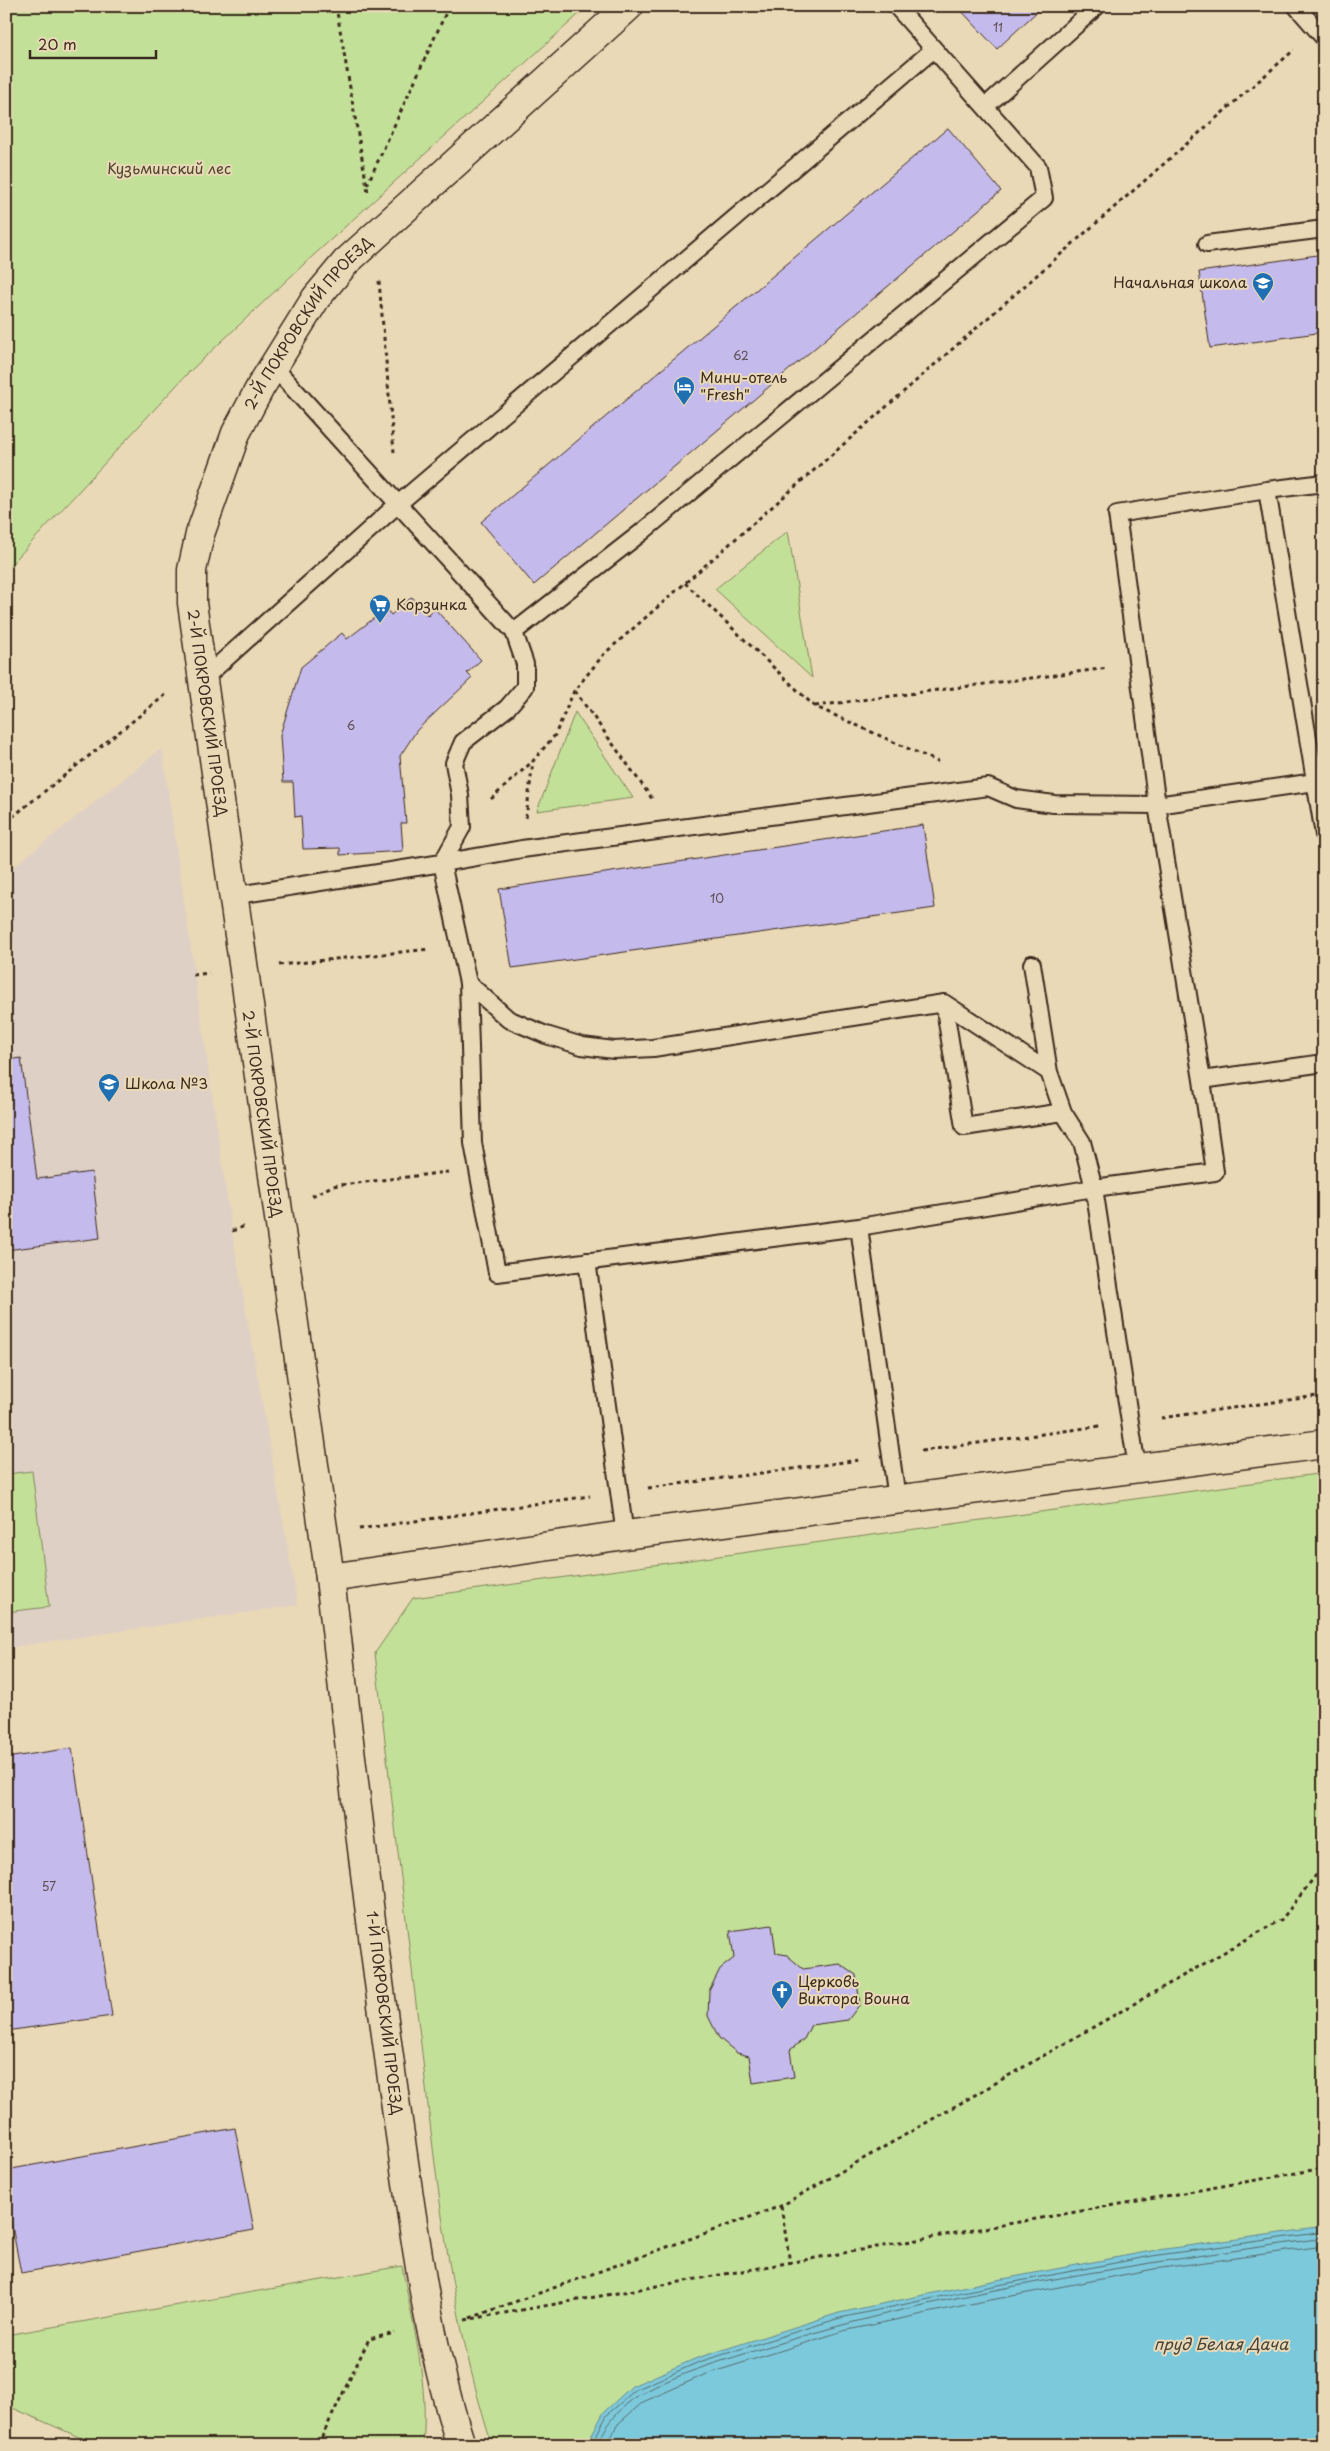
<svg xmlns="http://www.w3.org/2000/svg" width="1330" height="2451" font-family="'Playpen Sans',sans-serif">
	<style>
		.built { fill: #dfd0c6 }
		.green { fill: #c3e098; stroke: #7f855b }
		.water { fill: #7dc9dc; stroke: #638990 }
		.lines { fill: none; stroke-linecap: round; stroke-linejoin: round }
		.shore { stroke: #556a6a; stroke-width: 1 }
		.building { fill: #c4baec; stroke: #3b2a1e }
		.service-casing { stroke: #3b2a1e; stroke-width: 20 }
		.minor-casing { stroke: #3b2a1e; stroke-width: 31 }
		.tertiary-casing { stroke: #3b2a1e; stroke-width: 31 }
		.path { stroke: #3b2a1e; stroke-width: 3; stroke-dasharray: 4 4; stroke-linecap: butt }
		.service { stroke: #ead9b6; stroke-width: 16 }
		.minor { stroke: #ead9b6; stroke-width: 28 }
		.tertiary { stroke: #ead9b6; stroke-width: 28 }
		.labels { text-anchor: middle; stroke-width: 4; stroke-linejoin: round; paint-order: stroke }
		.number-label { font-size: 12px; fill: #5d4e52 }
		.park-label { font-size: 15px; fill: #4f4530; stroke: #ead9b6 }
		.poi-label { font-size: 15px; fill: #3b2a1e; stroke: #ead9b6; text-anchor: start }
		.street-label { font-size: 15px; fill: #3b2a1e; stroke: #ead9b6 }
		.water-label { font-size: 16px; font-style: italic; fill: #45423a; stroke: #ead9b6 }
	</style>
	<rect width="100%" height="100%" fill="#ead9b6"/>
	<filter id="ink" filterUnits="userSpaceOnUse"><feTurbulence type="fractalNoise" baseFrequency=".02" numOctaves="2"/><feDisplacementMap in="SourceGraphic" scale="10" xChannelSelector="R" yChannelSelector="G"/><feConvolveMatrix kernelMatrix="1 2 1 2 8 2 1 2 1" color-interpolation-filters="sRGB"/></filter>
	<g filter="url(#ink)">
		<!-- built -->
		<path class="built" d="M162,748l70,483 66,374 -292,43v-775z"/>
		<!-- green -->
		<path class="green" d="M6,6h582l-284,258 -117,110 -181,196z
			M788,531l24,147 -97,-89z
			M575,712l58,86 -96,13z
			M32,1471l17,136 -43,5v-138z
			M1324,1473v972h-832c-41,-127 -55,-260 -70,-392 -16,-133 -32,-266 -47,-400l38,-55z
			M402,2266c11,60 27,118 21,179h-326l-91,-40v-70z"/>
		<!-- water -->
		<path class="water" d="M1324,2227v218h-738l18,-33 28,-26 65,-28 142,-45 132,-28 180,-34z"/>
		<g class="lines">
			<!-- shore -->
			<path class="shore" d="M591,2445l16,-30 28,-25 64,-28 141,-44 132,-28 180,-34 172,-24
				M597,2445c8,-19 25,-40 42,-50 40,-23 87,-35 131,-49 178,-56 369,-82 554,-108
				M605,2445l13,-21 25,-22 61,-27 139,-44 132,-28 179,-34 170,-23"/>
		</g>
		<!-- building -->
		<path class="building" d="M957,6h86l-46,43z
			M948,128l53,63 -467,394 -53,-63z
			M1324,254v78l-114,16 -11,-76z
			M412,597l16,19 7,-7 46,51 -14,13 5,5 -55,52 -17,26 6,67h-5l2,28 -63,4v-7l-37,1 -2,-33 -6,1 -2,-35h-10l-3,-47 21,-68 41,-34 5,6 39,-30 5,6z
			M923,825l12,83 -423,60 -13,-79z
			M21,1058l16,121 55,-7 8,66 -94,12v-190z
			M72,1748l40,268 -106,15v-273z
			M772,1925l4,28 11,2 16,14 37,-5 16,11 4,29 -12,16 -37,5 -7,14 -14,11 4,27 -41,6 -4,-27 -12,-3 -18,-15 -11,-22 1,-25 11,-22 14,-11 -4,-27z
			M235,2128l19,102 -233,43 -15,-78v-25z"/>
		<g class="lines">
			<!-- service casing -->
			<g class="service-casing">
				<path id="service" d="M1296,6l28,32
					M986,106l111,-100
					M1207,244l117,-15
					M273,366l241,266 128,-100 402,-334 -6,-31 -142,-161
					M1324,483l-57,7 57,345
					M514,632l11,32v23l-18,21 -44,34 -9,21 6,32 2,32 -20,36 26,120 5,160 24,130 362,-46 235,-39 121,-16 -13,-92 -45,-275 -40,-291 150,-24
					M202,680l196,-176 536,-455
					M231,896l211,-33 80,-14 466,-62 28,12 38,5 103,1 158,-23
					M1032,964l17,108
					M468,983l40,36 38,16 36,11 32,4 39,-2 291,-45 20,124 99,-15 19,30 12,46 43,280
					M944,1003l105,69 14,40
					M1202,1080l122,-17
					M859,1227l38,272
					M587,1261l38,274"/>
			</g>
			<!-- minor casing -->
			<g class="minor-casing">
				<g id="minor">
					<path id="s1" d="M330,1578l-138,-975v-33l8,-36 36,-101 25,-47 55,-88 30,-36 283,-256"/>
				</g>
			</g>
			<!-- tertiary casing -->
			<g class="tertiary-casing">
				<path id="tertiary" d="M461,2445c-34,-105 -47,-216 -63,-324 -26,-181 -47,-362 -68,-543l295,-43 699,-91"/>
			</g>
			<!-- path -->
			<path class="path" d="M336,6l32,187
				M367,185l82,-179
				M379,281l15,171
				M685,583l129,123 124,56
				M575,691l78,109
				M815,706l293,-38
				M491,799l42,-38
				M526,818l7,-57 22,-26 19,-44 30,-37 690,-604
				M6,822l162,-129
				M279,965l151,-16
				M193,975l16,-2
				M312,1196l20,-10 116,-14
				M232,1231l13,-5
				M1161,1418l163,-23
				M921,1451l179,-25
				M648,1488l212,-28
				M359,1529l231,-33
				M781,2206l9,57
				M470,2318l311,-112 501,-287 38,-49 4,-2
				M465,2320l859,-152
				M318,2445l51,-106 26,-6"/>
			<!-- service -->
			<use href="#service" class="service"/>
			<!-- minor -->
			<use href="#minor" class="minor"/>
			<!-- tertiary -->
			<use href="#tertiary" class="tertiary"/>
		</g>
	</g>
	<!-- icons -->
	<defs>
		<g id="school-pin" transform="scale(1.125)"><path d="M0 17L-7.5 6A9.5 9.5 0 1 1 7.5 6Z" fill="#1f6fb2" stroke="#ead9b6"/><path d="M0-5L7-2L0 1L-7-2ZM-4 1L0 2.5L4 1V4Q0 6-4 4Z" fill="#fff"/></g>
		<g id="hotel-pin" transform="scale(1.125)"><path d="M0 17L-7.5 6A9.5 9.5 0 1 1 7.5 6Z" fill="#1f6fb2" stroke="#ead9b6"/><path d="M-6-4.5h1.5V1H6V5H4.5V3h-9V5H-6ZM-4 0a1.8 1.8 0 1 1 3.6 0ZM.5 0V-2.5h3Q6-2.5 6 0Z" fill="#fff"/></g>
		<g id="supermarket-pin" transform="scale(1.125)"><path d="M0 17L-7.5 6A9.5 9.5 0 1 1 7.5 6Z" fill="#1f6fb2" stroke="#ead9b6"/><path d="M-6-5.5h2.5l.6 2H6L4.5 2H-2.5L-4.4-4H-6ZM-1.5 3.2a1.3 1.3 0 1 0 .1 0ZM3 3.2a1.3 1.3 0 1 0 .1 0Z" fill="#fff"/></g>
		<g id="church-pin" transform="scale(1.125)"><path d="M0 17L-7.5 6A9.5 9.5 0 1 1 7.5 6Z" fill="#1f6fb2" stroke="#ead9b6"/><path d="M-1.2-6h2.4v3.5h3.3v2.4h-3.3V6h-2.4V-.1h-3.3v-2.4h3.3Z" fill="#fff"/></g>
	</defs>
	<g fill-rule="evenodd">
		<use href="#school-pin" x="1263" y="283"/>
		<use href="#hotel-pin" x="684" y="387"/>
		<use href="#supermarket-pin" x="380" y="605"/>
		<use href="#school-pin" x="109" y="1084"/>
		<use href="#church-pin" x="782" y="1991"/>
	</g>
	<g class="labels">
		<!-- number labels -->
		<g class="number-label">
			<text x="998" y="32">11</text>
			<text x="741" y="360">62</text>
			<text x="351" y="730">6</text>
			<text x="717" y="903">10</text>
			<text x="49" y="1891">57</text>
		</g>
		<!-- park labels -->
		<g class="park-label">
			<text x="169" y="174">Кузьминский лес</text>
		</g>
		<!-- poi labels -->
		<g class="poi-label">
			<text x="1247" y="288" text-anchor="end">Начальная школа</text>
			<text x="700" y="383">Мини-отель<tspan x="700" dy="17">"Fresh"</tspan></text>
			<text x="396" y="610">Корзинка</text>
			<text x="125" y="1089">Школа №3</text>
			<text x="798" y="1987">Церковь<tspan x="798" dy="17">Виктора Воина</tspan></text>
		</g>
		<!-- street labels -->
		<g class="street-label">
			<text dy="5" stroke="none"><textPath href="#s1" startOffset="1294">2-Й ПОКРОВСКИЙ ПРОЕЗД</textPath></text>
			<text transform="translate(207 713) rotate(82)" y="5">2-Й ПОКРОВСКИЙ ПРОЕЗД</text>
			<text transform="translate(262 1114) rotate(82)" y="5">2-Й ПОКРОВСКИЙ ПРОЕЗД</text>
			<text transform="translate(384 2013) rotate(83)" y="5">1-Й ПОКРОВСКИЙ ПРОЕЗД</text>
		</g>
		<!-- water labels -->
		<g class="water-label">
			<text x="1221" y="2350">пруд Белая Дача</text>
		</g>
	</g>
	<!-- margin -->
	<rect width="1330" height="2451" fill="none" stroke="#ead9b6" stroke-width="25"/>
	<rect x="12" y="12" width="1305" height="2426" fill="none" stroke="#3b2a1e" stroke-width="2" filter="url(#ink)"/>
	<!-- scale -->
	<path d="M30 50v8h126v-8" fill="none" stroke="#3b2a1e" stroke-width="2.5"/>
	<text x="38" y="50" font-size="15" fill="#3b2a1e" stroke="#ead9b6" stroke-width="4" paint-order="stroke">20 m</text>
</svg>
